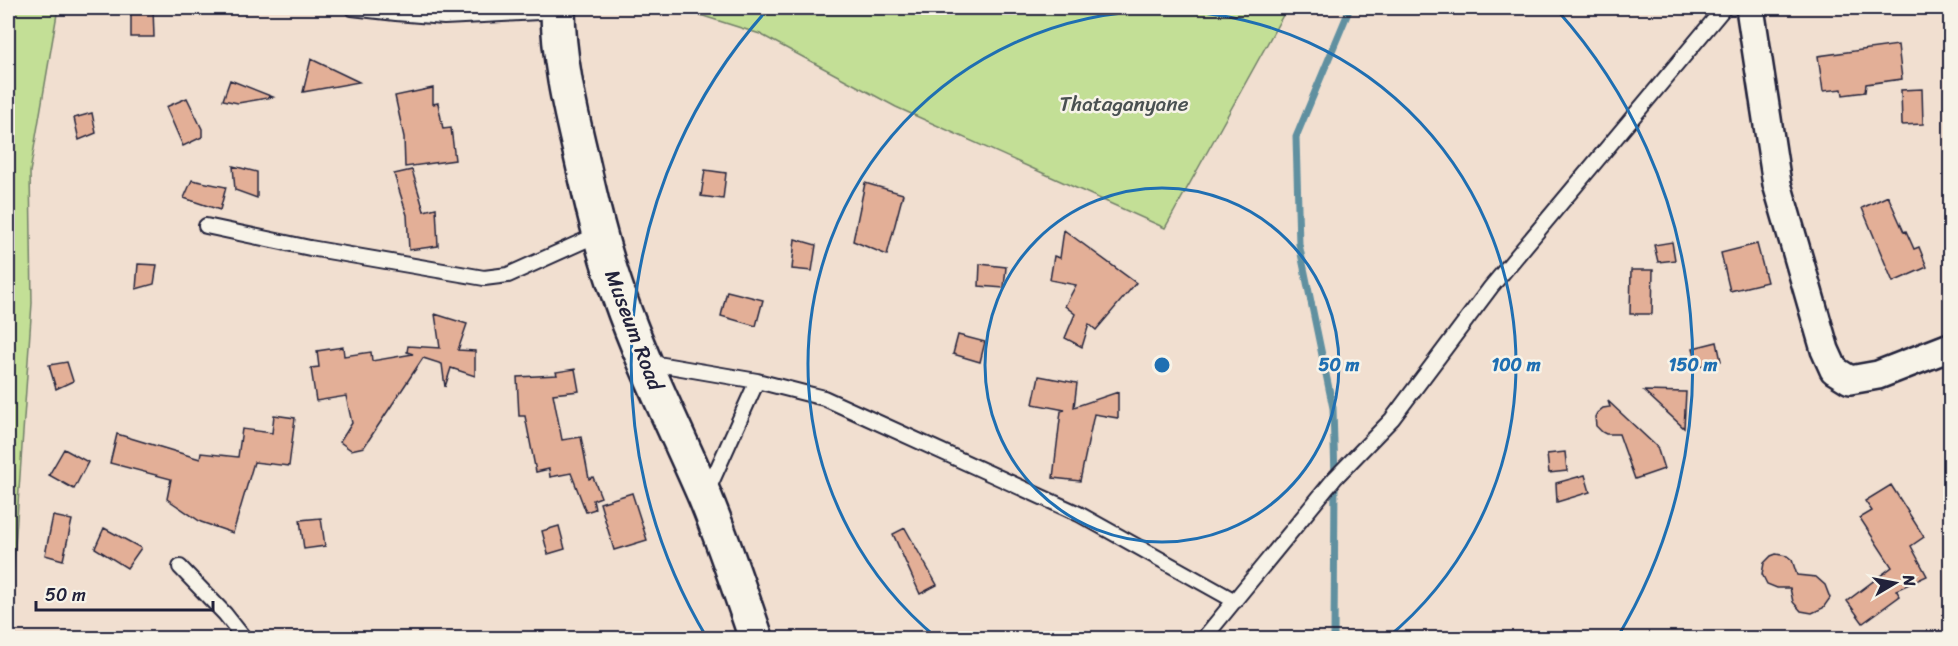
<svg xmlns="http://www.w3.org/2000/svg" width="1958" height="646" font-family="Sriracha,sans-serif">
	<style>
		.green { fill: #c3df96; stroke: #728068; stroke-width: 1.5 }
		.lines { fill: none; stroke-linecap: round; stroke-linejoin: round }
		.stream { stroke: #6090a0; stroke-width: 7 }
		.building { fill: #e3af97; stroke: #22223b; stroke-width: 1.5 }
		.service-casing { stroke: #22223b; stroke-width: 18 }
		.minor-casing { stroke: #22223b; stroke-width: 32 }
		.tertiary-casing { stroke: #22223b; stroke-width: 38 }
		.service { stroke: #f7f3e8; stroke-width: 14 }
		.minor { stroke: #f7f3e8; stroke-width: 27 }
		.tertiary { stroke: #f7f3e8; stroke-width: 33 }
		.ring { fill: none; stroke: #1f6fb2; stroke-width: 3 }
		.labels { text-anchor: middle; stroke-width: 5; stroke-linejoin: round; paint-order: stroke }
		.park-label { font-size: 21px; fill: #4a5152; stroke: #f7f3e8 }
		.street-label { font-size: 21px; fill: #22223b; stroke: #f7f3e8 }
		.centre { fill: #1f6fb2; stroke: #f7f3e8; stroke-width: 3 }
		.ring-label { font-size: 18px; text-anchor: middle; font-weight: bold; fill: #1f6fb2; stroke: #f7f3e8; stroke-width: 5; stroke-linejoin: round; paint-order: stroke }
	</style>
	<rect width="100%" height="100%" fill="#f1dfd0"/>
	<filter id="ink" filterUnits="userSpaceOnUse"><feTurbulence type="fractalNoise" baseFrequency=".0167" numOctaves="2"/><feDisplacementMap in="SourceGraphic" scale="12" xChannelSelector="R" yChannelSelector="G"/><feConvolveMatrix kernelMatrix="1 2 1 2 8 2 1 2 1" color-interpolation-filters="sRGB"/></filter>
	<g filter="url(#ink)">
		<!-- green -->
		<path class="green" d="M8,8h50l-28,164 2,131 -19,273 2,62h-7z
			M678,8h609l-122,220 -269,-121 -136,-73z"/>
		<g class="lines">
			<!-- stream -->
			<path class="stream" d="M1334,638l1,-160 -2,-70 -34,-164 -3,-107 54,-129"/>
		</g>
		<!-- building -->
		<path class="building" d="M131,8h22l1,29h-23z
			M1898,45l4,34 -36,5 -1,8 -22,3 -1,-6 -19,2 -5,-35z
			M311,59l48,23 -56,10z
			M230,80l43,17 -35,6 -15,-3z
			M433,88v16l5,-1 5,26 8,-1 4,32 -50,7 -1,-30 -9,-41z
			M1922,89l1,35 -21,1 -1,-35z
			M187,98l15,31v8l-19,9 -17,-39z
			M92,113l4,20 -17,7 -5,-22z
			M233,166l24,6v26l-22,-8z
			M412,170l12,41 12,-3 2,38 -29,4 -2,-35 -13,-41z
			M705,170l21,3 -3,26 -22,-3z
			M192,180l34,7 -6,23 -36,-12z
			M865,183l38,11 -16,61 -34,-14z
			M1888,196l16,36 2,-1 8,18 5,-2 8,20 -34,15 -31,-74z
			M1064,230l72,53 -40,47 -7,-6 -7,23 -17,-9 10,-24 -10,-8 11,-21 -26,-5 4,-24 6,2z
			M795,239l21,6 -4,26 -20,-2z
			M1672,242l3,18 -17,2 -4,-17z
			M1757,244l10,38 -37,9 -9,-38z
			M138,264l19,1 -3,19 -18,5z
			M980,264l26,3 -2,21 -25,-2z
			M1631,270h22l-1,44h-22z
			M727,291l36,9 -7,26 -35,-10z
			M435,314l32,10 -9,26 17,1v25l-24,-8 -6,19 -3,-23 -19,-6 -59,89 -13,3 -11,-8 12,-19 -6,-27 -30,5 -5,-33 8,-1 -2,-16 26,-4 1,9 27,-4 1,9 41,-7 -6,-2 1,-6 32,2z
			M958,335l27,7 -5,20 -27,-8z
			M1717,342l4,19 -23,5 -5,-18z
			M67,362l6,19 -17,8 -7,-24z
			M575,369l4,22 -26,3 9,46 19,-3 8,42 4,-2 8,20 -8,3 2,9 -9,3 -15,-39 -21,4 -1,-8 -13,3 -11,-56h-6l-2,-39 40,-2 -1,-3z
			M1039,376l38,7 -3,24 44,-15v26l-24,-4 -14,67 -27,-3 8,-67 4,-1 -32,-6z
			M1644,391l42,1 -2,36z
			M1608,401l49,46 7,22 -29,10 -16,-45h-13l-4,-2 -6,-6 -1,-9 2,-4 6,-5 7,-1z
			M274,415l21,3 -6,48 -35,-4 -21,71 -32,-11 -34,-23 4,-20 -61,-16 7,-29 83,25 1,-6 37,4 4,-28 30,4z
			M64,449l24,13 -14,27 -25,-14z
			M1565,452l2,19 -18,2 -2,-19z
			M1585,475l5,17 -33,10 -1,-19z
			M1891,485l33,52 -13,9 16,30 -31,14 4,6 -37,27 -16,-22 45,-34 -32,-49 12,-7 -7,-10z
			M632,493l15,47 -33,10 -14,-47z
			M53,516l19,4 -9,40 -18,-5z
			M321,518l4,28 -21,3 -4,-29z
			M559,526l6,23 -17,5 -6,-23z
			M104,528l37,20 -14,20 -32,-20z
			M905,528l32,57 -17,9 -27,-60z
			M1776,554l11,2 5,4 5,15 19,2 9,8 5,13 -7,10 -11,5 -11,-2 -8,-9 -3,-14h-13l-10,-4 -5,-10 2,-11 7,-7z"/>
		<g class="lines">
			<!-- service casing -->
			<g class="service-casing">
				<path id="service" d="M352,8l44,5 48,4 114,-6
					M206,226l104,22 174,30 24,-3 91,-41
					M646,362l111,19 67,17 255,116 156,87
					M707,492l50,-111
					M180,567l45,47 19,24
					M1204,638l131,-160 57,-59 99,-132 233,-279"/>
			</g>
			<!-- minor casing -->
			<g class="minor-casing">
				<path id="minor" d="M1750,8l27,176 48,166 9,20 16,10 28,-5 72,-28"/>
			</g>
			<!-- tertiary casing -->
			<g class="tertiary-casing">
				<path id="tertiary" d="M558,8c0,47 11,97 22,143 11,49 22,98 39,145 24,69 57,134 86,201 19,46 35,94 51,141"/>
			</g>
			<!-- service -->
			<use href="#service" class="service"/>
			<!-- minor -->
			<use href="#minor" class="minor"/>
			<!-- tertiary -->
			<use href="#tertiary" class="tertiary"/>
		</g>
	</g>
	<!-- distance rings -->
	<g class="ring">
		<circle cx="1162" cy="365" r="177"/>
		<path d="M937 638A354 354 0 1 1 1387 638"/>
		<path d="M707 638A531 531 0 0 1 767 10M1557 10A531 531 0 0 1 1617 638"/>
	</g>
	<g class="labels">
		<!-- park labels -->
		<g class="park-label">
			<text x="1124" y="111">Thataganyane</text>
		</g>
		<!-- street labels -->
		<g class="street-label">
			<text transform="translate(634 330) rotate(69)" y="7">Museum Road</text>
		</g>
	</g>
	<circle cx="1162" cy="365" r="9" class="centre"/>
	<g class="ring-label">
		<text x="1339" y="371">50 m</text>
		<text x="1516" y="371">100 m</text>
		<text x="1693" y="371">150 m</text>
	</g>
	<!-- margin -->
	<rect width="1958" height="646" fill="none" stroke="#f7f3e8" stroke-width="30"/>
	<rect x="15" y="15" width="1928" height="616" fill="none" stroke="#22223b" stroke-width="2" filter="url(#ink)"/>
	<!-- north arrow -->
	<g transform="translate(1895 583) rotate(80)" stroke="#f7f3e8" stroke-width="4.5" paint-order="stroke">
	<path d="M0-4.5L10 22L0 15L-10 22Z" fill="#22223b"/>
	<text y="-9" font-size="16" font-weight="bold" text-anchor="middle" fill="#22223b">N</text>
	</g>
	<!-- scale -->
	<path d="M36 601v9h177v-9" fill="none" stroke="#22223b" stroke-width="3"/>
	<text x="45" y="601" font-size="18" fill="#22223b" stroke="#f7f3e8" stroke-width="4.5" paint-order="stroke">50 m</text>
</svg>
